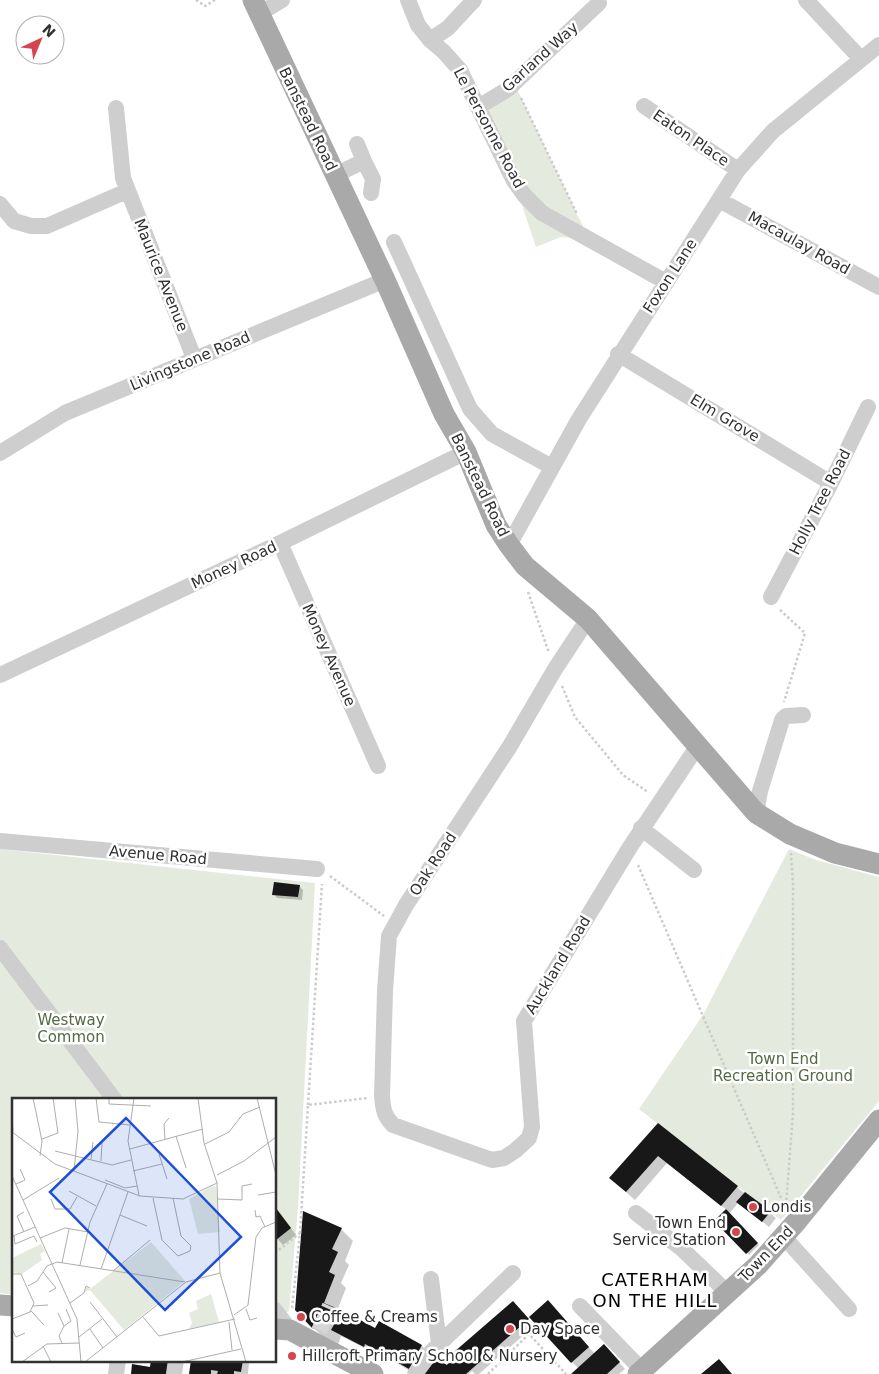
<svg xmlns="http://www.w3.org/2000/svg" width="879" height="1374" font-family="'DejaVu Sans',sans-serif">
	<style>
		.green { fill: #e4eade }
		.shadow { fill: #0003 }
		.building { fill: #181818 }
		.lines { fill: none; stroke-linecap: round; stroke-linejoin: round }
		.minor-tunnel { stroke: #d6d6d6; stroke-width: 16; stroke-dasharray: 16 8; stroke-linecap: butt }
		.path { stroke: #cbcbcb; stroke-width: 2.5; stroke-dasharray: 2.5 2.5; stroke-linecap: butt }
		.minor { stroke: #cecece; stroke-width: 16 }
		.major { stroke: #a9a9a9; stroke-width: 21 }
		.poi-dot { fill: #d6454d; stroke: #fff; stroke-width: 2 }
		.labels { text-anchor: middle; stroke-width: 5; stroke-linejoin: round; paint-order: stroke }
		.street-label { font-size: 15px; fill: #313131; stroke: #fff }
		.park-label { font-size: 15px; fill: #546a42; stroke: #fff }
		.poi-label { font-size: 15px; fill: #313131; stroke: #fff; text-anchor: start }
		.quarter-label { font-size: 18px; letter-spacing: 1px; fill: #000; stroke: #fff }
		.inset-road { fill: none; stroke: #adadad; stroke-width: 1 }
		.view { fill: #1d4ed8; fill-opacity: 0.15; stroke: #1d4ed8; stroke-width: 2.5 }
		.inset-edge { fill: none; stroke: #313131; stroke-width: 2.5 }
	</style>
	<rect width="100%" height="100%" fill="#fff"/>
	<!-- green -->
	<path class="green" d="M514,83l75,156 -28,-2 -25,10 -22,-66 -36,-74z
		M0,849l315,34 -17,325 -9,103 -14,9v-221h-261v196l-14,-2z
		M789,849l27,11 63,17v224l-98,119 -142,-111 64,-94z"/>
	<!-- shadow -->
	<path class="shadow" d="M299,886l4,4 -1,10 -25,-2 -3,-4z
		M658,1125l118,93 -7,9 -31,-24 -9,11 30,31 -10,10 -33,-34 11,-11 -60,-47 -32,37 -16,-14z
		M275,1206l21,29 -13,10 -8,-9z
		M341,1229l12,12 -8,20 4,4 -8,18 5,5 -9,23 3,4 35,14 4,-7 43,24 6,6 -13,22 -45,-27 -2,3 -27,-14 -3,9 -13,-6 -29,-29z
		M554,1308l41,46 15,-2 15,17 -6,5h-46l6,-5 -7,-7z
		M519,1309l15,17 -55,48h-4l-3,-3 -3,3h-44l23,-8z
		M192,1360h55l2,2 -1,12h-58z"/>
	<!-- building -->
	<path class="building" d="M274,882l26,3 -2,12 -26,-2z
		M658,1123l80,63 -17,20 -63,-50 -32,36 -17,-14z
		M745,1192l26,19 -9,11 -26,-20z
		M275,1207l16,21 -15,12 -1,-2z
		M726,1209l32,34 -12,11 -32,-33z
		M303,1211l39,17 -10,21 6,3 -9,20 6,3 -11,28 12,5 -10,25 -14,-5 -17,-18z
		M548,1300l41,47 -18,16 -42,-46z
		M513,1301l16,18 -63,55h-43l10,-17 14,8 7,-13z
		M342,1310l33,18 4,-7 43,24 -13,24 -44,-25 -1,3 -33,-17z
		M604,1344l16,18 -13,12h-36z
		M719,1359l13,15h-31z
		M151,1360l18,1 -1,13h-37l1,-10 18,3z
		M191,1360h52l-2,12 -7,-1v3h-17l1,-3 -7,-1v4h-22z"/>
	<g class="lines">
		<!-- minor-tunnel -->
		<path class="minor-tunnel" d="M319,1331l11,-25"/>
		<!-- path -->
		<path class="path" d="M196,0l9,6 10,-6
			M521,98l56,116
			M528,592l21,61
			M780,610l25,23 -21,69
			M562,686l13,31 48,58 25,17
			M638,865l147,342
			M330,876l54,40
			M308,1105l14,-221
			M786,1205l7,-92v-229l-2,-31
			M275,1253l25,-20
			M292,1308l8,-75 8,-128 60,-7
			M488,1374l41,-40 37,40"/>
		<!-- minor -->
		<path class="minor" d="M408,0l10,25 12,15 14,12 16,18 54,111 11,15 17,17 124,69
			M806,0l55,59
			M259,14l23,-14
			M430,40l18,-12 26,-28
			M644,106l94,64
			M478,107l30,-18 91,-86
			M116,108l7,70 71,180
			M364,161l9,18 -2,14
			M335,175l29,-14 -7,-17
			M719,200l160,87
			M0,204l14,17 17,5h16l80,-35
			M394,242l76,167 22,25 60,33
			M618,354l213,129
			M0,453l65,-40 320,-133
			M280,543l98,223
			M509,545l70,-126 159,-249 35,-39 106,-86
			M771,597l60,-114 37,-76
			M588,619l-33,50 -45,77 -104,159 -17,31 -4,55 -3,105c1,13 2,20 11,29l99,35 12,-2 12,-8 13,-12 3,-11 -8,-106 106,-174 67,-100
			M0,675l280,-132 186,-91
			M756,813l4,-22 22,-71 4,-4 17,-1
			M641,828l53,42
			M0,841l317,28
			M0,948l114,151
			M636,1213l46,36 46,44
			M784,1237l65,72
			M431,1279l8,65
			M580,1306l62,64
			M275,1310l15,20
			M116,1374l2,-14
			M174,1374l2,-14
			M415,1374l17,-23 81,-78"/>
		<!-- major -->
		<path class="major" d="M253,0l132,280 59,134 22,38 30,73 13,20 16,21 63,53 168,194 34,21 45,19 44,11
			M0,1305l14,1
			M275,1329l15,1 83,44
			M638,1374l120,-109 39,-44 82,-101"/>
	</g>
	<!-- markers -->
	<g class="poi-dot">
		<circle cx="753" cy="1207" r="5"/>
		<circle cx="736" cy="1232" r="5"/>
		<circle cx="301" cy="1317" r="5"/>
		<circle cx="510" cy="1329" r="5"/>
		<circle cx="292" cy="1356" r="5"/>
	</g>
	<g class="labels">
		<!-- street labels -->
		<g class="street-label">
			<text transform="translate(540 57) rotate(-42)" y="5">Garland Way</text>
			<text transform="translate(308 119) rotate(64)" y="5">Banstead Road</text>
			<text transform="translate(489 128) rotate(62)" y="5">Le Personne Road</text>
			<text transform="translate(691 138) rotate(34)" y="5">Eaton Place</text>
			<text transform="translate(799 243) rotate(29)" y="5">Macaulay Road</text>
			<text transform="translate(161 275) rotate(68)" y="5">Maurice Avenue</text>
			<text transform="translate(670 276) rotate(-57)" y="5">Foxon Lane</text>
			<text transform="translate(190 361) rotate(-23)" y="5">Livingstone Road</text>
			<text transform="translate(725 418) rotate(31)" y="5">Elm Grove</text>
			<text transform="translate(480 485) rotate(64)" y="5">Banstead Road</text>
			<text transform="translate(820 502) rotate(-63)" y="5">Holly Tree Road</text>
			<text transform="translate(234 565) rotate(-25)" y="5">Money Road</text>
			<text transform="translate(329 655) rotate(66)" y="5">Money Avenue</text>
			<text transform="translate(158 855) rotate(5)" y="5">Avenue Road</text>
			<text transform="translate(433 864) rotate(-57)" y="5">Oak Road</text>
			<text transform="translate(558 965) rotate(-59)" y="5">Auckland Road</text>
			<text transform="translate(766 1254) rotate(-46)" y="5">Town End</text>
		</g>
		<!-- park labels -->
		<g class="park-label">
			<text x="71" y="1025">Westway<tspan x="71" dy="17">Common</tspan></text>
			<text x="783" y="1064">Town End<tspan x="783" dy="17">Recreation Ground</tspan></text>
		</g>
		<!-- poi labels -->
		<g class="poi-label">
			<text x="763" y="1212">Londis</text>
			<text x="726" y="1228" text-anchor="end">Town End<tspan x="726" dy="17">Service Station</tspan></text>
			<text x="311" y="1322">Coffee &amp; Creams</text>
			<text x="520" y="1334">Day Space</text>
			<text x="302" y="1361">Hillcroft Primary School &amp; Nursery</text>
		</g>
		<!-- quarter labels -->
		<g class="quarter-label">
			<text x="655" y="1286">CATERHAM<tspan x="655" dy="21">ON THE HILL</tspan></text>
		</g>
	</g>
	<!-- overview -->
	<g transform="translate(12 1098)">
		<rect width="264" height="264" fill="#fff"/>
		<path d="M200,88l4,1 4,45 -22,2 -9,-35zM139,144l34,39 -61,49 -34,-40 -5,2 1,-5 4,2zM29,146l4,7 -5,3 2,6 -20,14 -10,-2v-14zM199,196l8,28 -30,7 3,-6 -3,-10 9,-4 -2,-8z" fill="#e4eade"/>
		<path class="inset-road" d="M21,0l9,43 -2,15M84,0l3,24 31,3M97,0v6l42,2M122,0l-6,43 11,54M186,0l6,45 13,40M245,0l19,77M0,19l1,15M0,34l43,32 85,32 43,3 34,-16 3,90 26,89M164,38l10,32M30,41l16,-6 -5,-35M153,41l-1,-15 5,-6M193,46l24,-12 14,-18 17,-7M118,51l73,-20M43,53l57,14 19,-5M147,56l8,25M79,61l2,-17M89,63l1,-19M62,73l4,-40 -3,-33M121,73l29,-7M205,77l27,-14 32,-24M0,78l65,143 4,43M93,82l20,8 12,-2M4,86l9,-4 -5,-11M57,93l27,15M246,97l18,-3M141,100l9,42 16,16 12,-5 1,-5 -10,-10 -8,-38M39,101l4,10h15l7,-12M206,101l24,1v-14l10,-2M11,102l36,-22M243,112l1,7 4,-1 5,11M12,114l-7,4 7,16M108,117l27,11M1,138l22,-9M2,138l1,8 19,-8 3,6M28,140l25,-10 23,4M50,165l7,-34M68,167l10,-43 17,-38M89,171l27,-77M101,173l37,-31M31,174l13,16 -7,4M0,176h9l13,29 -4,9 -18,7M16,188l9,-5 10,-15 10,-4 128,20M78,204l27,35M58,205l14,-10 2,-7 4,2M21,208l15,-1M234,211l4,11 7,-2M19,213l13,14M46,215l6,13 -5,10 3,7M222,217l14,-10 8,-68 6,-9 14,-6M131,219l16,19 76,-17M217,224l3,28M52,228l7,-5 -5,-12M0,231l4,8 9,-4M78,231l13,19M67,239l23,-18M31,248l8,16M10,264l25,-18 32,-1M73,264l101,-80 34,-9M170,264l59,-13"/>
		<path class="view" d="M114,20l115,119 -76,73 -115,-118z"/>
		<rect width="264" height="264" class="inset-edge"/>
	</g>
	<!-- north arrow -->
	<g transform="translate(40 40) rotate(44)"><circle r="24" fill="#ffffff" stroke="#adadad"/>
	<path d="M0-4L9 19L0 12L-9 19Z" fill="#d6454d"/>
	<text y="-8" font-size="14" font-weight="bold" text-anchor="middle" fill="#313131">N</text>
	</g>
</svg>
